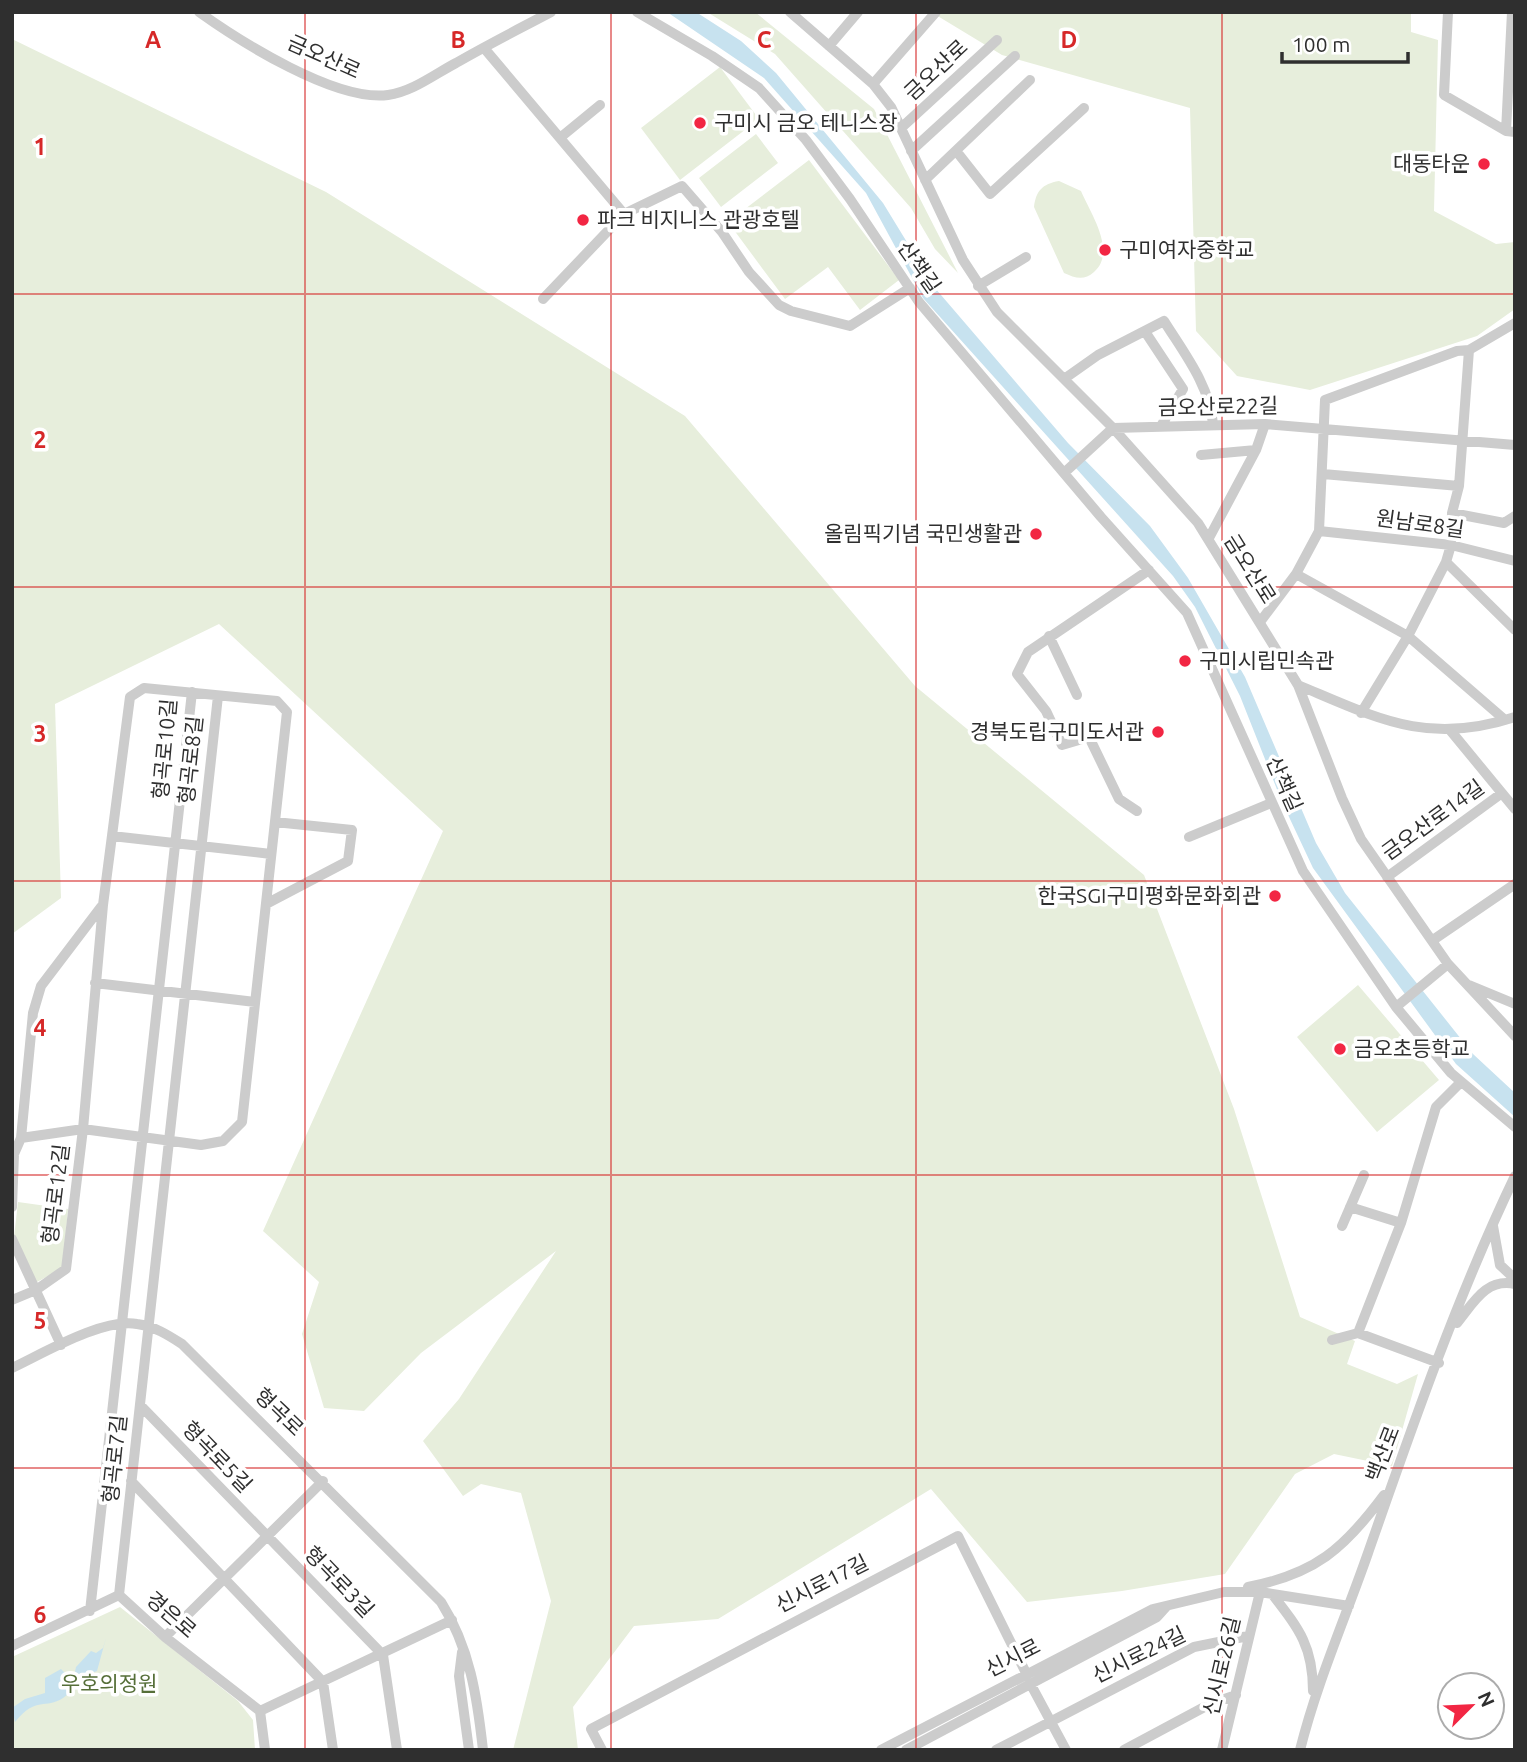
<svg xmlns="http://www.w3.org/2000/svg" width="1527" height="1762" font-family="Ubuntu,'Noto Sans KR',sans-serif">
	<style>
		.green { fill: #e7eedc }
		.water { fill: #c7e2ef }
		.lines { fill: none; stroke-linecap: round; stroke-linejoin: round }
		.minor { stroke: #ccc; stroke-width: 10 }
		.grid { fill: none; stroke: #d62828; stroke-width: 2; stroke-opacity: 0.55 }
		.poi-dot { fill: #f22643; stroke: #fff; stroke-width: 2.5 }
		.labels { text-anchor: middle; stroke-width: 7; stroke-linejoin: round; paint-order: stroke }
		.street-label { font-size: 21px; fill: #2f2f2f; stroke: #fff }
		.poi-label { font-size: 21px; fill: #2f2f2f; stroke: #fff; text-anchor: start }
		.park-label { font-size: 21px; fill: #566f39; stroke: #fff }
		.grid-label { font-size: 23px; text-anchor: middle; font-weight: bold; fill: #d62828; stroke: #fff; stroke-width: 7; stroke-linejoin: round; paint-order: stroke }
	</style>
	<rect width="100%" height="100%" fill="#fff"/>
	<!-- green -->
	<path class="green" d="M707,12h48l119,97 84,164 -23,-24 -24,-41 -136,-154z
		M931,12h480v20l27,8 -4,171 62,33 19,-2v67l-38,27 -167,54 -73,-14 -41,-45 -6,-223 -188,-53z
		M12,39l314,153 359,224 230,270 229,189 90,234 66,208 55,24 -8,23 50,20 21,-10 -26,92 -58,-12 -39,20 -70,100 -103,17 -95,11 -96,-113 -213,130 -84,7 -61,81 5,43h-65l38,-149 -30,-108 -40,-9 -18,12 -40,-55 36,-42 97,-148 -135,102 -57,58 -40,-3 -22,-74 17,-52 -56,-51 180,-400 -224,-207 -164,80 6,194 -49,36z
		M720,67l39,52 -79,61 -39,-52z
		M756,134l22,29 -57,44 -22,-29z
		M809,160l90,120 -39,30 -32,-43 -43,32 -57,-77z
		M1059,181l22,10c10,23 36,61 13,81 -10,9 -19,6 -30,1l-30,-66c2,-16 8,-23 25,-26z
		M1358,985l81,95 -62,52 -80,-95z
		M18,1202l50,7 -5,59 -28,15 -21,-46z
		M120,1607l118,94 15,19 2,30h-243v-93z"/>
	<!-- water -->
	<path class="water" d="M667,12h29l45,29 35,32 107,130 52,85 133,155 82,83 38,52 57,99 71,166 29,50 128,161 42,39v24l-59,-53 -143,-196 -31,-66 -42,-106 -45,-89 -22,-31 -250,-278 -57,-105 -102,-115z
		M106,1638l-9,33c-22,8 -20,18 -34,27 -18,12 -26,-3 -48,24l-3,-14 13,-9 20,-6v-15l16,-9 12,12 3,-14 15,-16 5,2 7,-5z"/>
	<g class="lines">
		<!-- minor -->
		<path class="minor" d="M199,12c42,30 137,90 189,83 24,-3 47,-21 68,-32 31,-18 63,-34 95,-51
			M637,12l75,44 47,32 47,52 44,59 69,103 182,215 86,96 116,258 93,136 55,66 64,54
			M790,12l83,72 18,23 72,153 34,52 116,116 85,95 100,162 44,113 19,41 87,125 67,72
			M1448,12l-4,83 62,36 9,1
			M829,46l29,-34
			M484,48l140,166
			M873,84l63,-72
			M901,128l96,-88
			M1506,131l6,-119
			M561,137l39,-32
			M911,151l104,-95
			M957,152l33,42 94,-86
			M925,180l105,-100
			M978,286l48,-29
			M543,299l81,-85 58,-28 40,46 27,40 30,33 12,6 59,15 60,-38
			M1146,333l37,56 -22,37
			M1064,379l34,-24 66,-34c20,32 46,65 49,103
			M1201,455l55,-5
			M1064,473l49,-45 152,-4 250,21
			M1323,474l136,12
			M1452,513l52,10 11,-7
			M1319,531l132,14 64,16
			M1209,538l47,-88 9,-26
			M1446,562l69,68
			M1296,574l112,62 97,84
			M1260,622l36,-48 23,-43 6,-131 132,-49 12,-1 46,-27
			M1049,636l28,59
			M1298,685c79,33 129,61 217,32
			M1361,713l47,-77 38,-74 5,-17 1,-32 7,-27 10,-136
			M1450,730l65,79
			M1137,811l-18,-12 -30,-62 -27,8 -16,-34 -29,-37 11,-22 121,-82
			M112,836l159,18
			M1189,837l82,-34
			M1387,877l115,-84
			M266,904l82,-43 4,-31 -77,-8
			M1433,940l82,-56
			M95,983l160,19
			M1469,985l46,19
			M1396,1007l52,-43
			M12,1207l2,-53 7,-16 12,-125 8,-27 60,-79
			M1350,1207l51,16
			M1342,1226l22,-51
			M1493,1226l7,39 15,14
			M12,1239l49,106
			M12,1300l24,-10 30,-21 17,-140 20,-224 27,-208 14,-9 133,13 10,11 -45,410 -19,19 -22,4 -118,-16 -62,9
			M1457,1323c17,-21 29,-45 58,-39
			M1358,1333l43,-110 35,-116 25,-25
			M1332,1340l26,-7 81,30
			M12,1368c32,-15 90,-50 125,-44 17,2 31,11 45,20l259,258c29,46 36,94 42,148
			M140,1405l243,250 14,95
			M131,1481l192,201 10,68
			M1248,1587c67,-13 96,-38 136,-92
			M1272,1594c27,35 41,52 41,97
			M119,1595l99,-899
			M119,1595l46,42 95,74 5,39
			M90,1611l102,-919
			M165,1637l158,-156
			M12,1646l107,-51
			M462,1652l-3,24 10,74
			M1030,1683l36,67
			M260,1711l192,-91
			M602,1750l-11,-21 367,-193 68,137
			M881,1750l272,-141 71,-17h36l89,14
			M906,1750l251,-133 9,-10
			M996,1750l198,-103 54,-11
			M1124,1750l86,-46 26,-9
			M1222,1750l38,-158
			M1300,1750c17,-68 45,-131 68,-197 44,-126 89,-256 147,-377"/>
	</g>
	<!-- grid -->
	<path class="grid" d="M305,12v1738M611,12v1738M916,12v1738M1222,12v1738M12,294h1503M12,587h1503M12,881h1503M12,1175h1503M12,1468h1503"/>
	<!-- markers -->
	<g class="poi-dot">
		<circle cx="700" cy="123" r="7"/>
		<circle cx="1484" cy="164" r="7"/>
		<circle cx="583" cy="220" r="7"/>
		<circle cx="1105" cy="250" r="7"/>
		<circle cx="1036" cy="534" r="7"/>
		<circle cx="1185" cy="661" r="7"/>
		<circle cx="1158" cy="732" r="7"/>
		<circle cx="1275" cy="896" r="7"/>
		<circle cx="1340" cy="1049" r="7"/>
	</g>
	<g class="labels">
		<!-- street labels -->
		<g class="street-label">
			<text transform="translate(324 57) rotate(24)" y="7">금오산로</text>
			<text transform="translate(936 70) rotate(-43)" y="7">금오산로</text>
			<text transform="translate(919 267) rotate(55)" y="7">산책길</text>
			<text transform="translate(1218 407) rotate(-1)" y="7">금오산로22길</text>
			<text transform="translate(1420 524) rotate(8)" y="7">원남로8길</text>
			<text transform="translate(1250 569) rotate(58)" y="7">금오산로</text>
			<text transform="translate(165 749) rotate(-85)" y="7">형곡로10길</text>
			<text transform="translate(191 760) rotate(-84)" y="7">형곡로8길</text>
			<text transform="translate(1284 784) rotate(66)" y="7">산책길</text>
			<text transform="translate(1433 820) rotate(-36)" y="7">금오산로14길</text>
			<text transform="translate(56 1194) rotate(-83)" y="7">형곡로12길</text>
			<text transform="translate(279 1412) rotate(44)" y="7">형곡로</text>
			<text transform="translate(1383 1454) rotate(-69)" y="7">백산로</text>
			<text transform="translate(217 1457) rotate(46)" y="7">형곡로5길</text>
			<text transform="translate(115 1459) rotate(-84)" y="7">형곡로7길</text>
			<text transform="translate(339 1582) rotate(46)" y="7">형곡로3길</text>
			<text transform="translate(822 1584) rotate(-27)" y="7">신시로17길</text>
			<text transform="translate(171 1615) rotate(41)" y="7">경은로</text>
			<text transform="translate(1139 1655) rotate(-26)" y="7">신시로24길</text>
			<text transform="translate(1013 1658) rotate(-27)" y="7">신시로</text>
			<text transform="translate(1222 1666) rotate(-77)" y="7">신시로26길</text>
		</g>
		<!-- poi labels -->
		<g class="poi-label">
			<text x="714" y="130">구미시 금오 테니스장</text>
			<text x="1470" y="171" text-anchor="end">대동타운</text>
			<text x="597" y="227">파크 비지니스 관광호텔</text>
			<text x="1119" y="257">구미여자중학교</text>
			<text x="1022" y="541" text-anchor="end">올림픽기념 국민생활관</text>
			<text x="1199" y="668">구미시립민속관</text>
			<text x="1144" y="739" text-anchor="end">경북도립구미도서관</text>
			<text x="1261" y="903" text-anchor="end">한국SGI구미평화문화회관</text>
			<text x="1354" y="1056">금오초등학교</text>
		</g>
		<!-- park labels -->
		<g class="park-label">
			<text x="109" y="1691">우호의정원</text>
		</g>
	</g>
	<g class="grid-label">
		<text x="153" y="48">A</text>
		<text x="458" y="48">B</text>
		<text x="764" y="48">C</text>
		<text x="1069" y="48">D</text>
		<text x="40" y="155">1</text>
		<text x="40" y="448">2</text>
		<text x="40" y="742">3</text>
		<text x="40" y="1036">4</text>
		<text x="40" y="1329">5</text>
		<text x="40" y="1623">6</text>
	</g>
	<!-- border -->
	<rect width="1527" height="1762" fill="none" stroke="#2f2f2f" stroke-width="28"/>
	<!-- north arrow -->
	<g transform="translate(1471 1706) rotate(66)"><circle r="33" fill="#ffffff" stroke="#acacac" stroke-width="2"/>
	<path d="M0-5L12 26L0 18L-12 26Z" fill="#f22643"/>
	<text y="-10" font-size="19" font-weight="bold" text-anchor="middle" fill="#2f2f2f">N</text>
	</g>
	<!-- scale -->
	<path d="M1282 52v10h126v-10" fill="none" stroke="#2f2f2f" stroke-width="3.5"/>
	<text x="1292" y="52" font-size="21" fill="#2f2f2f" stroke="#ffffff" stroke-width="5" paint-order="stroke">100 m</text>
</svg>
